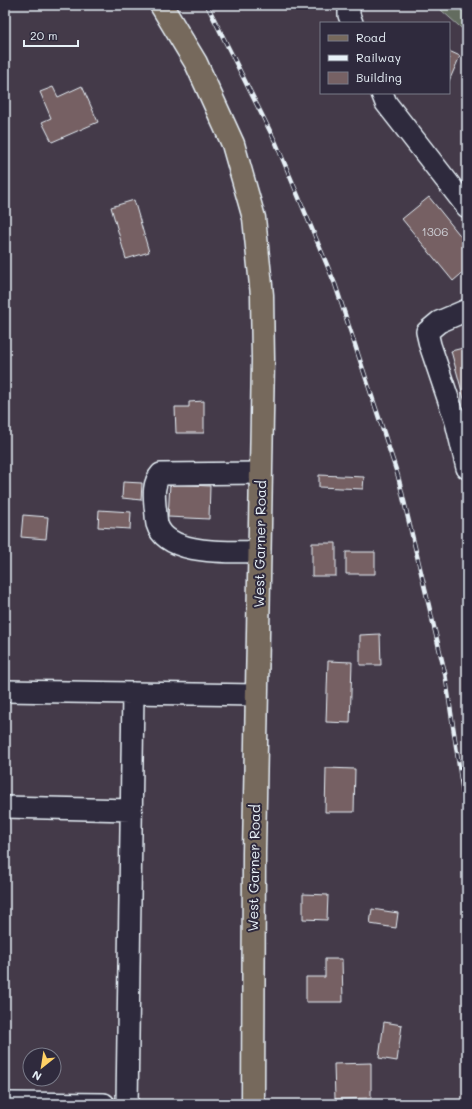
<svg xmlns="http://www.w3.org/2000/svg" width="472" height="1109" font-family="Mali,sans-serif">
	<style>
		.green { fill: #646c5f; stroke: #a6aeac }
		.building { fill: #766164; stroke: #e8f1f8 }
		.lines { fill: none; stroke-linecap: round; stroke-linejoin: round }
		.minor-casing { stroke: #e8f1f8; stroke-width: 24 }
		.major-casing { stroke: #e8f1f8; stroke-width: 25 }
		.minor { stroke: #2f2a3d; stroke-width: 21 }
		.major { stroke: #76695c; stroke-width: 22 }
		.rail-casing { stroke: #e8f1f8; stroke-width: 4.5 }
		.rail { stroke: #2f2a3d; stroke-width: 3; stroke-dasharray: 9; stroke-linecap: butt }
		.labels { text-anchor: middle; stroke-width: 4; stroke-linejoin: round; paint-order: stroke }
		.number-label { font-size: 12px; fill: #cccdd3 }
		.street-label { font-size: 14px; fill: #e8f1f8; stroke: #2f2a3d }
	</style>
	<rect width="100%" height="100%" fill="#443a49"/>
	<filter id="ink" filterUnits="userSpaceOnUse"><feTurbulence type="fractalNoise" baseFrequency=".025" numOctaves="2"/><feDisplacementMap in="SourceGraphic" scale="8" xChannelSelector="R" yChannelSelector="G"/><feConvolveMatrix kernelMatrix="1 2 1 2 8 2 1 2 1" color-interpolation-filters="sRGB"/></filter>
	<g filter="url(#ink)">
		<!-- green -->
		<path class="green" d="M442,5h25v28l-26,-23z"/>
		<!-- building -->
		<path class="building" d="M449,51l11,5 -11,25z
			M82,86l16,36 -46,20 -10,-20 9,-4 -11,-26 13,-5 5,10z
			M429,197l38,47v25l-14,12 -51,-62z
			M134,200l15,52 -23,7 -15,-52z
			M467,347v63l-16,-59z
			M204,401v32h-28l-1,-26h14v-5z
			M319,475l45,2 -1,12 -44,-2z
			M123,482l19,1 -1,17 -19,-2z
			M170,484l40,2 -1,33 -41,-2z
			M99,510l32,2 -1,17 -32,-2z
			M23,515l25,2 -2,22 -25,-2z
			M312,543h24v33h-24z
			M346,552h29v22h-29z
			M380,634l1,31h-21v-30z
			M328,661l24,1 -2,61 -24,-1z
			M326,768l29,1 -1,43h-29z
			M303,894l25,1 -1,25 -24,-1z
			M372,909l26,4 -2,15 -26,-4z
			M325,959h17l1,43h-37v-25h19z
			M384,1022l18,3 -5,36 -18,-3z
			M371,1063v35l-36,1 -1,-35z"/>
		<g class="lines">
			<!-- minor casing -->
			<g class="minor-casing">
				<path id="minor" d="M349,5v10l3,8
					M382,93l4,10 81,104
					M467,310l-28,12 -12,10 3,13 26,77 11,46
					M260,552c-27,-1 -93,5 -103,-28 -1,-5 -1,-12 -2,-18 -1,-11 -2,-23 6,-32l100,-1
					M5,691l252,4
					M5,807l126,3
					M9,1103l95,1
					M127,1104l6,-411"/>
			</g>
			<!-- major casing -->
			<g class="major-casing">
				<path id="major" d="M161,5l35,58 37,81 21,74 8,77 1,65 -9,493 -1,251"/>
			</g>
			<!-- minor -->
			<use href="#minor" class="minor"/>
			<!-- major -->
			<use href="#major" class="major"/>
			<!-- rail casing -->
			<g class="rail-casing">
				<path id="rail" d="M207,5l69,138 59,141 63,192 47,197 22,146"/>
			</g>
			<!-- rail -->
			<use href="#rail" class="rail"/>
		</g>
	</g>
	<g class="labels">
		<!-- number labels -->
		<g class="number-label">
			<text x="435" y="236">1306</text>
		</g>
		<!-- street labels -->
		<g class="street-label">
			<text transform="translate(260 544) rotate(-89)" y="5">West Garner Road</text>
			<text transform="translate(254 868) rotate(-89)" y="5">West Garner Road</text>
		</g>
	</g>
	<!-- margin -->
	<rect width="472" height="1109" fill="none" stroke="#2f2a3d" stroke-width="20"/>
	<rect x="10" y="10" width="452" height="1089" fill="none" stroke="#e8f1f8" stroke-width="1.5" filter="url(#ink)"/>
	<!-- legend -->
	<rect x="320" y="22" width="130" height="72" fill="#2f2a3d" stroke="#797a88"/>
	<rect x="328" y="35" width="20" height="6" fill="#76695c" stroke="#797a88"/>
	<text x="356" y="42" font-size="12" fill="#e8f1f8">Road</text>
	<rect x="328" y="55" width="20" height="6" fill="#e8f1f8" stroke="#797a88"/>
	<text x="356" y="62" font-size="12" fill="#e8f1f8">Railway</text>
	<rect x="328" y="72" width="20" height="12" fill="#766164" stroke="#797a88"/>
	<text x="356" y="82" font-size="12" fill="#e8f1f8">Building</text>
	<!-- north arrow -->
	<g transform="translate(42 1067) rotate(210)"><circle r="19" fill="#2f2a3d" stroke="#797a88"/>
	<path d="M0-3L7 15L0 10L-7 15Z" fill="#ffd166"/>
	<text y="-6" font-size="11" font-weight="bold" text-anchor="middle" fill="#e8f1f8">N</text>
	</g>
	<!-- scale -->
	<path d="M24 40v6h54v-6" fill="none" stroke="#e8f1f8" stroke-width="2"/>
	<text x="30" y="40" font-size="12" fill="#e8f1f8" stroke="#2f2a3d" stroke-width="3" paint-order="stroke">20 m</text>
</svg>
